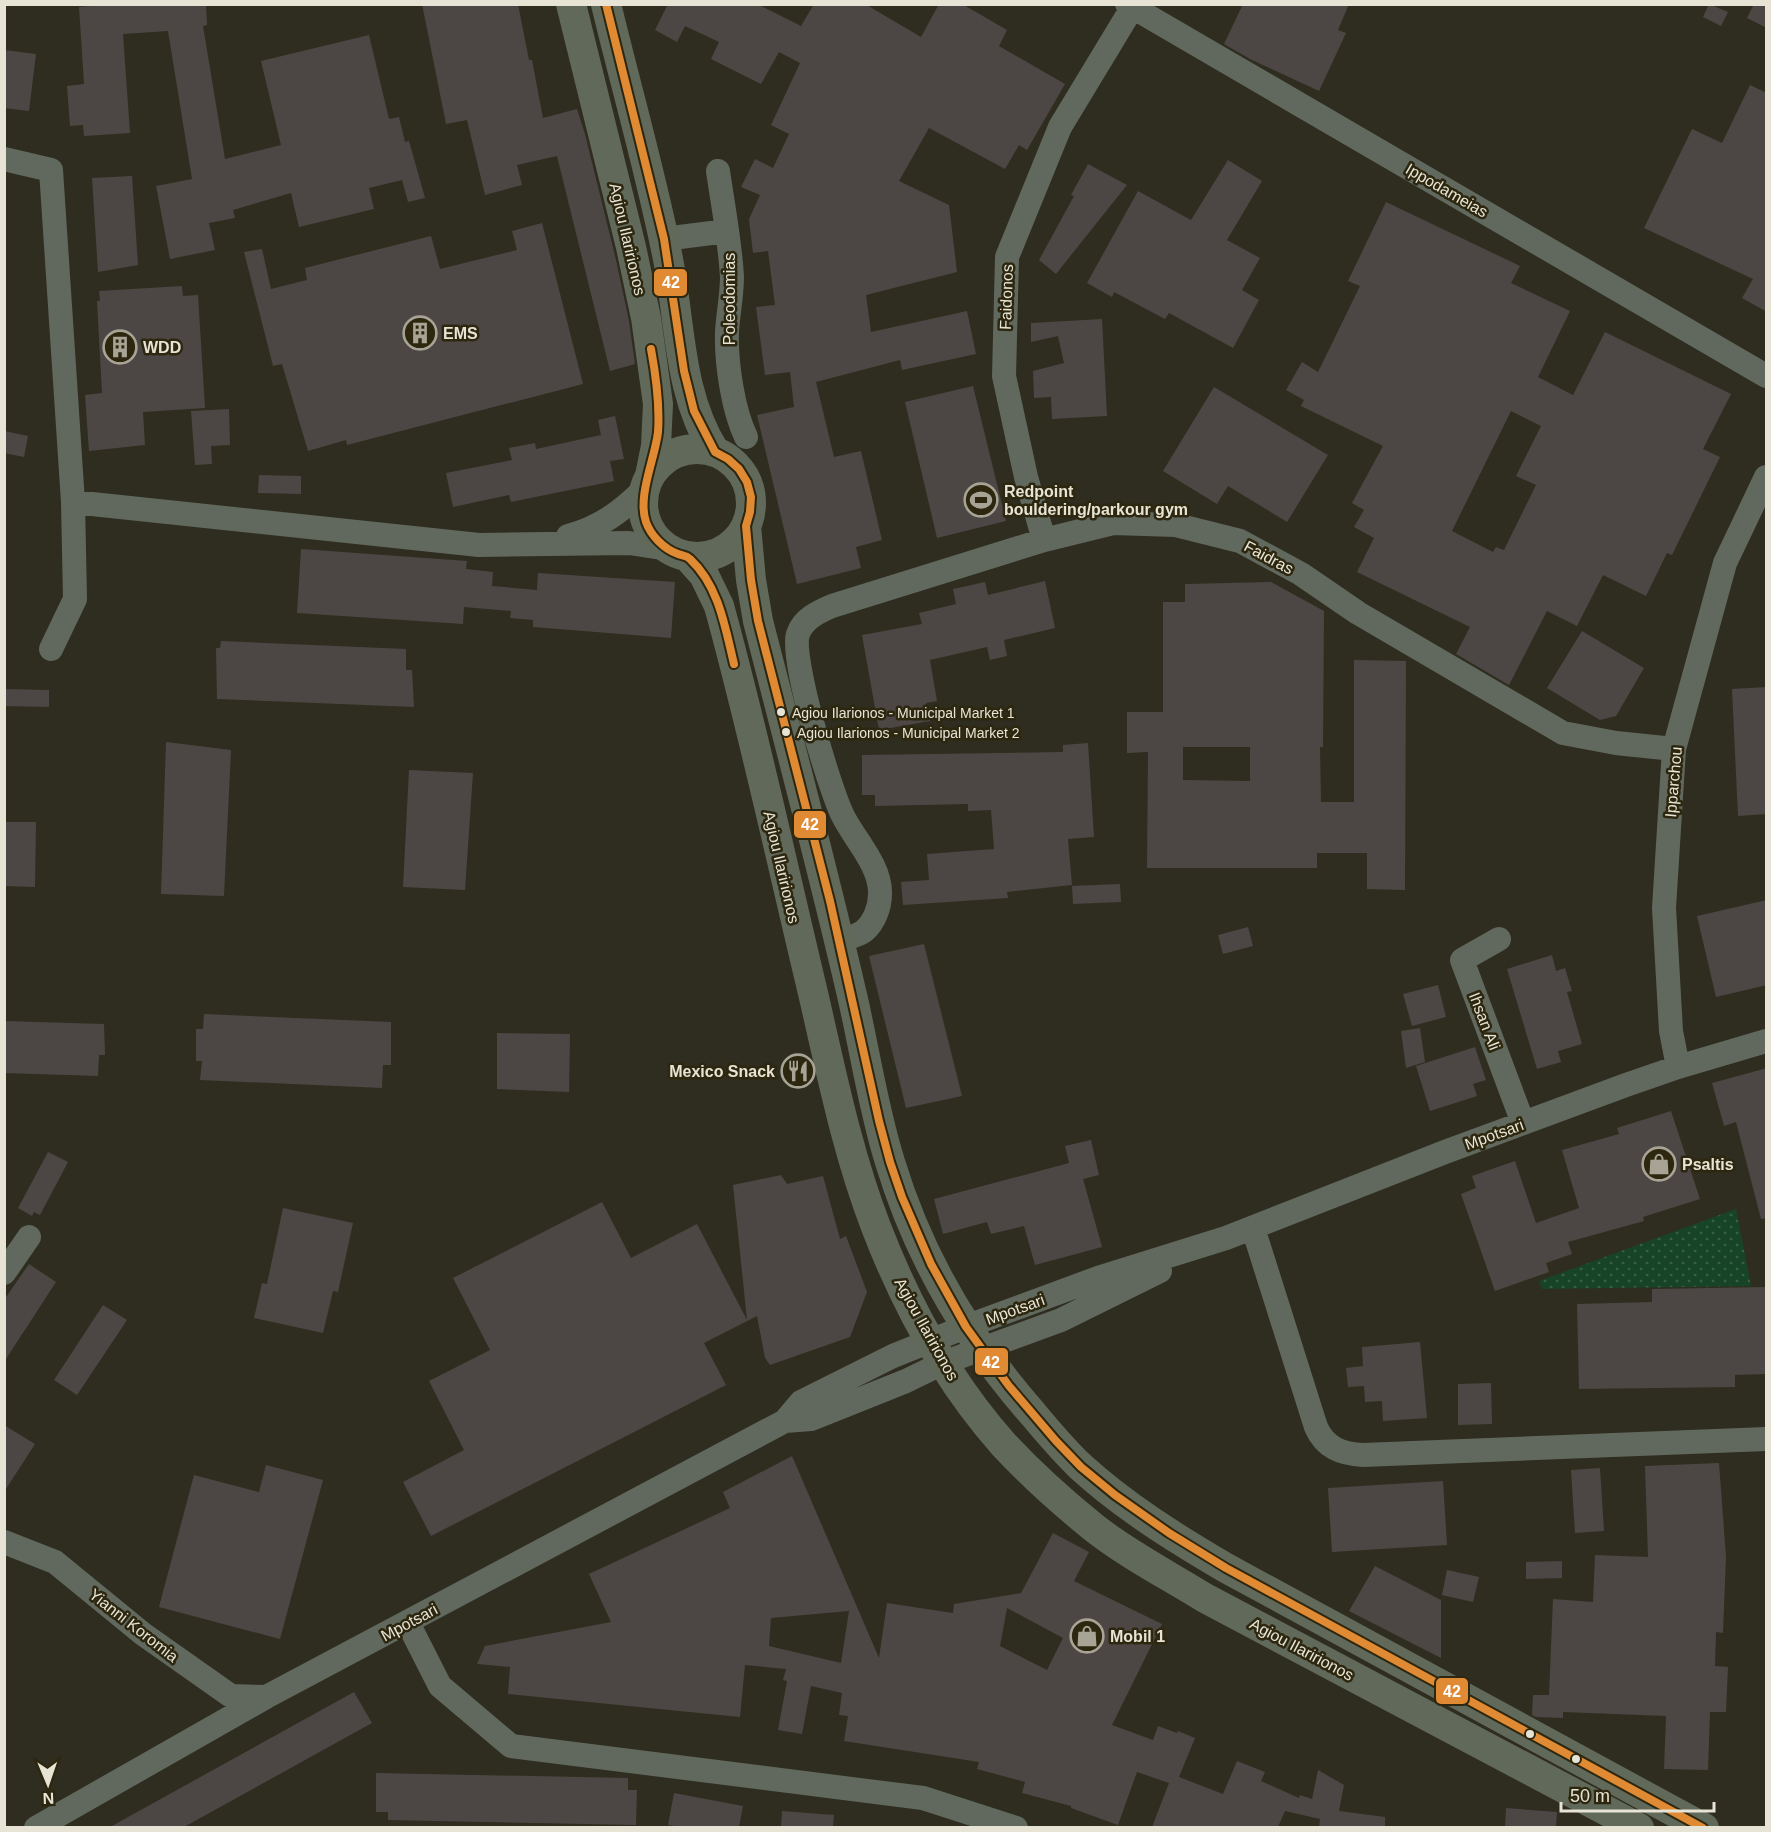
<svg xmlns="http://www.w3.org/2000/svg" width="1771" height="1832" font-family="Arial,sans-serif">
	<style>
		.park { fill: url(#park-dots) }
		.building { fill: #4c4744; fill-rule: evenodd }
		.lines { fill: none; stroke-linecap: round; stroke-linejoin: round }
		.minor { stroke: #61695f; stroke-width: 24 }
		.major { stroke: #61695a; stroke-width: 30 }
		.bus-1-casing { stroke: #2c270e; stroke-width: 12 }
		.bus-1 { stroke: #e08a33; stroke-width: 8 }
		.bus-dot { fill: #e7e4d5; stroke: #2c270e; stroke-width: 2 }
		.labels { text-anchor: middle; stroke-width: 5; stroke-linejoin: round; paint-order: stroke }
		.bus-label { font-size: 14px; fill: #e7e4d5; stroke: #2c270e; text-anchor: start }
		.street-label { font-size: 16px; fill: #e7e4d5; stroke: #2c270e }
		.poi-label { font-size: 16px; font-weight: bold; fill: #e7e4d5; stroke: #2c270e; text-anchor: start }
		.line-badge { stroke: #2c270e; stroke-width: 2 }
		.badge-label { font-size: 16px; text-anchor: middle; font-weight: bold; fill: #fff }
	</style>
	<defs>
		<pattern id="park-dots" width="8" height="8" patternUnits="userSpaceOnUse" patternTransform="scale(1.5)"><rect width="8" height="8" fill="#174427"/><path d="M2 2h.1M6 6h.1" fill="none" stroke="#395f45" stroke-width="1.8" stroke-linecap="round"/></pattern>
	</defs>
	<rect width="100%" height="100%" fill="#2f2d1f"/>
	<!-- park -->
	<path class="park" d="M1736,1209l15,77 -209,3 -3,-8z"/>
	<!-- building -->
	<path class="building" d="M110,4h96l1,21 -4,1 22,133 56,-14 -20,-84 108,-26 20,84 10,-2 6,25 4,-1 16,57 -17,4 -6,-22 -33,8 5,21 -75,18 -8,-34 -58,17 2,8 -26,5 6,27 -45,9 -14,-73 36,-7 -24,-148 -45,3 7,99 -46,3 -1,-11 -13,1 -3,-40 17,-2 -5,-77z
		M422,4h96l11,56h3l11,58 34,-9 8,25 31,126 13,61 6,43 -25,7 -53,-215 -40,9 5,20 -37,10 -18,-75 -21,4z
		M668,4h89l44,22 13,-22h51l56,33 18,-33h23l45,26 -8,16 66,38 -38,66 -8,-5 -14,24 -76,-41 -30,53 50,24 8,67 -91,23 5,37 96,-21 9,43 -74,16 -2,-10 -84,22 18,75 27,-6 21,89 -26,7 5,21 -64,16 -40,-169 37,-8 -4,-35 -25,3 -9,-68 19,-2 -7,-54 -15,2 -4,-34 11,-24 -19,-8 14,-28 18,9 16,-34 -18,-9 29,-62 -21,-11 -18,32 -50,-25 8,-17 -34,-16 -8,16 -22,-12z
		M1243,4h106l-11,26 8,3 -27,58 -69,-32 -26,-15z
		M1709,4l19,8 -7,14 -18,-9z
		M1754,4h13v24l-20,-10z
		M4,50l32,4 -7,57 -25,-3z
		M1750,85l17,8v219l-25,-14 11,-19 -109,-51 48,-99 30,14z
		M1228,160l34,21 -35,59 33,18 -18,32 17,10 -26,48 -64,-35 -4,6 -51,-27 -2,5 -25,-14 51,-92 53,29z
		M1088,164l39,21 -71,89 -17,-14 35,-64 -3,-1z
		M132,176l6,89 -40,7 -6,-94z
		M1386,202l134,64 -9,17 59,28 -32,66 35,18 32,-63 126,62 -28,55 17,8 -48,98 -5,-2 -21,43 -43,-21 -26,51 -30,-15 -38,74 -53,-31 14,-27 -113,-55 17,-34 -20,-11 10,-17 -12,-7 31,-57 -82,-40 3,-6 -18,-10 16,-28 16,10 42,-86 -12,-5zM1511,411l30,15 -25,50 20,9 -32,65 -8,-3 -3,5 -41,-21z
		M542,223l41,161 -236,61 -1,-5 -38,11 -26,-87 -9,2 -29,-114 18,-3 9,40 36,-9 -2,-12 126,-32 9,33 77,-19 -5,-19z
		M182,286l1,10 15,-1 7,113 -62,4 2,33 -56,6 -4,-56 17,-2 -5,-92h3l-1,-10z
		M1102,319l5,97 -55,3 -1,-22 -17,1 -1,-27 31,-8 -6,-27 -27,6v-19z
		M973,386l33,135 -69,17 -32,-136z
		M1214,387l114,68 -41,67 -59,-36 -11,18 -54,-33z
		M229,409l1,36 -19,1 1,18 -17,1 -4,-54z
		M615,416l9,43 -14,2 4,20 -103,21 -2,-7 -56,12 -7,-34 66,-13 -3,-12 26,-5 1,6 65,-14 -3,-15z
		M4,431l24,5 -4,21 -20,-4z
		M259,475l42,1v18l-43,-1z
		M301,549l166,12 -1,8 27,3 -1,14 45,4 1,-17 137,9 -4,56 -138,-11v-7l-23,-2 1,-7 -47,-4 -1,17 -166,-11z
		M1045,581l10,47 -51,12 3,16 -17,4 -3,-13 -57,13 7,41 -11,2 4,18 -51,9 -17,-95 60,-11 -3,-11 37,-9 -3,-15 32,-7 3,13z
		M1271,582l53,29 -1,136h-3l1,55h33v-142l52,1 -1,229 -38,-1v-36h-50v15h-170l1,-116 -21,1v-41h36v-110h22v-18zM1183,747h67v34l-67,-1z
		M1582,631l62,37 -28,48 -16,4 -53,-32z
		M221,641l185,8v21h6l2,37 -197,-8 -1,-51h4z
		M1767,687v127l-29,2 -6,-127z
		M4,689l45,1v17l-45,-1z
		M166,742l65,8 -7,146 -63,-2z
		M1088,743l6,94 -26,2 4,46 -65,7 1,6 -105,7 -2,-23 28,-2 -2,-26 67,-5 -3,-39 -23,1v-7l-93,2v-11h-13v-40l201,-3v-7z
		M409,770l64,3 -8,117 -62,-3z
		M4,822h32l-1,65 -31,-1z
		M1120,884l1,18 -48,2 -1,-18z
		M1767,900v85l-51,12 -19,-81z
		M1248,927l5,19 -30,8 -5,-19z
		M924,944l38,152 -56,12 -37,-152z
		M1552,955l4,16 9,-3 7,23 -5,1 15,52 -24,7 3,11 -24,7 -30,-100z
		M1438,985l8,32 -34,9 -9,-32z
		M204,1014l187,8v43h-8l-1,23 -182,-8 2,-19h-6v-32h7z
		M4,1021l100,3 1,31h-6l-1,21 -93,-3z
		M1420,1028l5,34 -19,6 -5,-37z
		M497,1033l73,1 -1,58 -72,-3z
		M1475,1047l11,33 -13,4 4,12 -47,15 -14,-45z
		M1767,1068v150l-6,1 -25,-97 -12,4 -12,-43z
		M1671,1111l29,88 -57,18 1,4 -76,21 4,12 -26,9 3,9 -54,19 -34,-97 15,-6 -4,-12 43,-15 21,62 43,-15 -17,-58 57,-16 -2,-6z
		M1091,1140l8,35 -16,4 19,68 -67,18 -11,-39 -33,8 -4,-12 -44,12 -9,-35 135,-36 -4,-17z
		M48,1152l20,10 -28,53 -6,-3 -2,4 -14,-8z
		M781,1175l6,9 36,-8 17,63 6,-3 21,56 -17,45 -80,28 -5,-7 -8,-42 -53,27 22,42 -295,151 -28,-54 61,-32 -35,-69 61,-31 -37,-72 149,-76 29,56 66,-34 50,96 -14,-135z
		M283,1208l70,15 -15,69 -5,-1 -10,42 -69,-15 8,-35 5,1z
		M29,1264l27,18 -52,80v-62z
		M1767,1287v87l-32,1v12l-156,2 -2,-85 75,-2v-13z
		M103,1305l24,15 -50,75 -23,-15z
		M1420,1342l7,76 -44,3 -1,-20 -17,1 -1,-16 -16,1 -2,-19 17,-2 -1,-19z
		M1491,1383l1,41 -34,1v-41z
		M4,1425l31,19 -31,48z
		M792,1456l87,202 8,-55 66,10 1,-9 67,-11 32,-60 36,19 -15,29 88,43 -50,101 41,15 5,-14 19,7 1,-2 17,7 -16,39 44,17 14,-33 28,11 -4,9 38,17 1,-3 12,4 6,-29 26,15 -5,26 46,6v10h-66l1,-8 -35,-8 -7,16h-126l17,-44 -32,-11 -19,53 -47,-17v-2l-49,-13 3,-11 -48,-13 2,-7 -135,-21 4,-25 -9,-1 3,-22 -31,-7 -9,48 -24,-4 9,-49 -4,-1 3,-11 -41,-4 -5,52 -232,-23 2,-27 -33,-3 8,-18 126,-24 -22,-48 141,-66 -7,-16zM1007,1608l56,30 -16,32 -47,-24zM849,1611l-8,52 -72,-17 2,-28z
		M1719,1463l7,94 -3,76 -7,-1 -1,34 13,1 -2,45h-16l-2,58 -44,-1 2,-53 -103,-4v6l-27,-1 -4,-2 1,-20h16l4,-96 40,3 2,-47 53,2 -3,-91z
		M266,1465l57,15 -43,159 -121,-32 35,-132 65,17z
		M1600,1468l4,63 -29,2 -4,-63z
		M1443,1481l4,64 -115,7 -4,-64z
		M1562,1561v17l-36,1v-17z
		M1375,1566l66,34v58l-92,-47z
		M1447,1570l32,7 -6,25 -31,-7z
		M354,1692l18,31 -188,104h-74z
		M376,1773l252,5v12h9l-1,35 -248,-5v-8h-12z
		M674,1793l69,13 -4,21h-58l-13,-2z
		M1506,1808l51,4 -1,15h-51z
		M782,1811l52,4 -1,12h-52z"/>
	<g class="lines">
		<!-- minor -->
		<path class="minor" d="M1127,4l639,372
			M4,159l47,11 22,332 2,97 -24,50
			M718,171c5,35 12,70 14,106 0,18 -4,37 -5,55 -1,31 6,78 19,105
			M664,239l63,-8
			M73,502l406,43 150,-2 39,6
			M568,536c31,-8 53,-24 76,-47
			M1044,540l-18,-63 -22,-101 3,-119 53,-130 72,-119
			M1499,939l-37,21 61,163
			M838,941c8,-3 20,-5 26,-10 10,-8 16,-24 16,-37 1,-28 -25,-54 -37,-78 -13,-26 -53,-158 -45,-182 5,-15 20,-22 34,-28l212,-66 69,-17 63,2 64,16 61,33 57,39 205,120 53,10 58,6
			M1678,1067l-7,-36 -7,-123 10,-159 51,-186 41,-86
			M1253,1228l63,199c9,21 26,27 47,28l403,-16
			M4,1273l25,-36
			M785,1421l26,-2 95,-38 37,-18 118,-43 99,-49
			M4,1542l51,20 88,72 88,62 35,1
			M408,1623l32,63 71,60 412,52 93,30
			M36,1828l230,-131 519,-276 16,-19 92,-46 72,-29 133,-49 128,-40 219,-86 181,-67 52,-18 88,-26"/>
		<!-- major -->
		<path class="major" d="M571,4l60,243 15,71 12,86 -2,42 -6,30
			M606,4c20,83 44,166 61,250 14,67 10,138 48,198
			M643 503a54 54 0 1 1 108 0a54 54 0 1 1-108 0Z
			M746,526l5,54 7,41c32,125 65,249 94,374 13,56 21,113 38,167 29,96 77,177 143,252 15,18 31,37 48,53 44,40 94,71 145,101l478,260
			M688,557l16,18 15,31c35,127 63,258 94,387 18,78 34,159 63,234 30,78 72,155 128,218 27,29 58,57 89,82 34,27 75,48 112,71l434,230"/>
		<!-- bus-1 casing -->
		<g class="bus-1-casing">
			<path id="bus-1" d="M606,4l58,235 20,132 10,40 21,41 13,7 11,10 8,13 4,15 -1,15 -4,14 5,54 7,41 72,280 49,220 11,41 12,35 29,67 35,63 43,59 47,55 25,26 34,28 54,38 57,35 477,260
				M651,349c5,27 9,55 7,83 -3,27 -21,64 -12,90 5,14 18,27 32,32 5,2 8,1 12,5 29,27 35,68 44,105"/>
		</g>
		<!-- bus-1 -->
		<use href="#bus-1" class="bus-1"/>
	</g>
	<!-- icons -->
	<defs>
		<g id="building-ring" transform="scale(1.725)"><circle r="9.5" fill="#2c270e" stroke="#a7a495" stroke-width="1.5"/><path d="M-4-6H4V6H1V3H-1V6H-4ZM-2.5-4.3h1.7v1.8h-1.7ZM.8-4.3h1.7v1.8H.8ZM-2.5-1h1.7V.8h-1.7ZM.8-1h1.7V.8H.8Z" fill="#a7a495"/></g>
		<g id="stadium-ring" transform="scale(1.725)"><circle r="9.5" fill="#2c270e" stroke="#a7a495" stroke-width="1.5"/><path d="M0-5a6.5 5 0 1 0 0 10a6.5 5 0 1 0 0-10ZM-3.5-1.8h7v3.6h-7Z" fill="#a7a495"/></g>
		<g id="restaurant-ring" transform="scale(1.725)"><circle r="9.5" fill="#2c270e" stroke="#a7a495" stroke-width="1.5"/><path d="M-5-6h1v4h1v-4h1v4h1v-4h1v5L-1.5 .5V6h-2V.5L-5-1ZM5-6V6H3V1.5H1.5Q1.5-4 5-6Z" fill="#a7a495"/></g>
		<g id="shop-ring" transform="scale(1.725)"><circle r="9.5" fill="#2c270e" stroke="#a7a495" stroke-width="1.5"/><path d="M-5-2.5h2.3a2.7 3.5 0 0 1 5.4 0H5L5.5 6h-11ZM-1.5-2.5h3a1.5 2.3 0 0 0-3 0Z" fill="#a7a495"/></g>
	</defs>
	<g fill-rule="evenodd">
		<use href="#building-ring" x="420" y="333"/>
		<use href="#building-ring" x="120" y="347"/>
		<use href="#stadium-ring" x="981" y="500"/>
		<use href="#restaurant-ring" x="798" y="1071"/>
		<use href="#shop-ring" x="1659" y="1164"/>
		<use href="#shop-ring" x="1087" y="1636"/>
	</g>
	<!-- markers -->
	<g class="bus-dot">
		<circle cx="781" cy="712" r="5"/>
		<circle cx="786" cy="732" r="5"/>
		<circle cx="1530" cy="1734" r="5"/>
		<circle cx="1576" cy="1759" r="5"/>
	</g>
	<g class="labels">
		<!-- bus labels -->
		<g class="bus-label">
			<text x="792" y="718">Agiou Ilarionos - Municipal Market 1</text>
			<text x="797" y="738">Agiou Ilarionos - Municipal Market 2</text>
		</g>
		<!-- street labels -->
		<g class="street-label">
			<text transform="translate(1447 190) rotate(30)" y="6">Ippodameias</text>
			<text transform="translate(628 239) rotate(77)" y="6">Agiou Ilaririonos</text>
			<text transform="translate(1006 297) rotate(-88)" y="6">Faidonos</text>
			<text transform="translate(729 299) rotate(-90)" y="6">Poleodomias</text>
			<text transform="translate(1269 557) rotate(28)" y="6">Faidras</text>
			<text transform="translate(1673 782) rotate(-85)" y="6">Ipparchou</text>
			<text transform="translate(782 867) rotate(77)" y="6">Agiou Ilaririonos</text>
			<text transform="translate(1485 1021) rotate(69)" y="6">Ihsan Ali</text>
			<text transform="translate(1494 1134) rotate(-20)" y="6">Mpotsari</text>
			<text transform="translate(1015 1309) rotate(-20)" y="6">Mpotsari</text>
			<text transform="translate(927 1329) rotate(61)" y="6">Agiou Ilaririonos</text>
			<text transform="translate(409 1622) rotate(-28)" y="6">Mpotsari</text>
			<text transform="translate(134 1625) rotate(38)" y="6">Yianni Koromia</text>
			<text transform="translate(1302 1649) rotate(28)" y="6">Agiou Ilaririonos</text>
		</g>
		<!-- poi labels -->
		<g class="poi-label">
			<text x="443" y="339">EMS</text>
			<text x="143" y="353">WDD</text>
			<text x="1004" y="497">Redpoint<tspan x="1004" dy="18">bouldering/parkour gym</tspan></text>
			<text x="775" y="1077" text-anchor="end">Mexico Snack</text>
			<text x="1682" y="1170">Psaltis</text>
			<text x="1110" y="1642">Mobil 1</text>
		</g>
	</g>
	<g class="line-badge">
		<rect x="653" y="268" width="35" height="29" rx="6" fill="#e08a33"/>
		<rect x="793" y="810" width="34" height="29" rx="6" fill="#e08a33"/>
		<rect x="974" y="1347" width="35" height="29" rx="6" fill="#e08a33"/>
		<rect x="1435" y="1677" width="34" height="28" rx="6" fill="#e08a33"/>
	</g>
	<g class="badge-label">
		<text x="671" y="288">42</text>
		<text x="810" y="830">42</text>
		<text x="991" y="1368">42</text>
		<text x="1452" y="1697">42</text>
	</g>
	<!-- border -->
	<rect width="1771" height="1832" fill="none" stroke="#e7e4d5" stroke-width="12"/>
	<!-- north arrow -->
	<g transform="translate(48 1784) rotate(178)" stroke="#2c270e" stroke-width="4.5" paint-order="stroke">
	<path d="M0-4.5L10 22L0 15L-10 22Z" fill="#e7e4d5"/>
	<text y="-9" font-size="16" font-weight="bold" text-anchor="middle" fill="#e7e4d5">N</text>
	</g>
	<!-- scale -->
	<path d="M1561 1802v9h153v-9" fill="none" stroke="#e7e4d5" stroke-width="3"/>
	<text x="1570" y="1802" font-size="18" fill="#e7e4d5" stroke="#2c270e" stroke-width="4.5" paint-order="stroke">50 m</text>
</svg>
